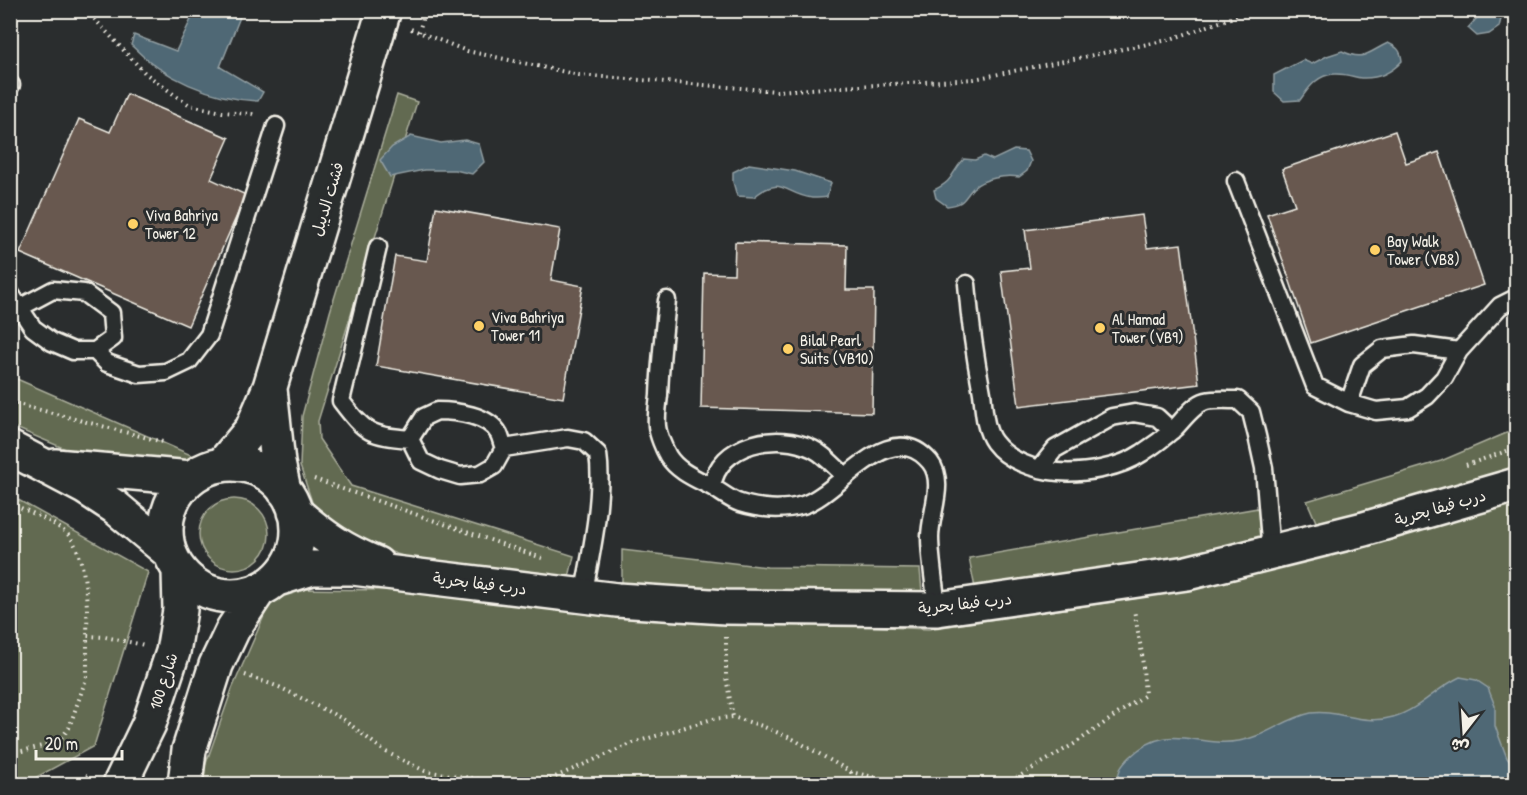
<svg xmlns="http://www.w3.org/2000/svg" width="1527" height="795" font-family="'Patrick Hand','Playpen Sans Arabic',sans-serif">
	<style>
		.green { fill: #626a51; stroke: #abae9c; stroke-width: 1.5 }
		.water { fill: #4f6774; stroke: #919ea2; stroke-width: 1.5 }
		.building { fill: #68594f; stroke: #f4f1e8; stroke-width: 1.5 }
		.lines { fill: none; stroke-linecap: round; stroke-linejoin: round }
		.lane-casing { stroke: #f4f1e8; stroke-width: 21 }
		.street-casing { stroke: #f4f1e8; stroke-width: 38 }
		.path { stroke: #f4f1e8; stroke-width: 4; stroke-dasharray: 1.5 4.5; stroke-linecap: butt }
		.lane { stroke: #2a2d2e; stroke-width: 16 }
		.street { stroke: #2a2d2e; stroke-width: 33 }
		.poi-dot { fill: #ffd166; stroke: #2a2d2e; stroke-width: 2 }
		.labels { text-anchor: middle; stroke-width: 6; stroke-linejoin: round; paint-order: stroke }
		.street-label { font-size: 16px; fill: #f4f1e8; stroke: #2a2d2e }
		.poi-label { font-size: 16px; fill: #f4f1e8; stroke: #2a2d2e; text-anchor: start }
	</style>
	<rect width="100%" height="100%" fill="#2a2d2e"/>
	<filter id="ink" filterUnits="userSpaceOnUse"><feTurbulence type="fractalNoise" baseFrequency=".0167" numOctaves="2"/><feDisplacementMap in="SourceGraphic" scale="12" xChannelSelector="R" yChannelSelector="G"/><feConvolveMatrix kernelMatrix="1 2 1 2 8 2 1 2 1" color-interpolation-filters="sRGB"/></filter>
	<g filter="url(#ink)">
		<!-- green -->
		<path class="green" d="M397,95l20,7 -99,319 1,18 32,47 223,70 -7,30 -140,-21 -66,-24 -17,-10 -31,-26 -13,-39 2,-50 28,-104z
			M10,376l188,82 -40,11 -57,-5 -90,-38z
			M1516,429v37l-196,65 -13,-30 134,-40z
			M11,496l137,76 -54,174 -70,38h-14z
			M1516,498v286h-1312l-1,-12 29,-83 39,-89 12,-11 117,1 172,22 356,17 211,-31 229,-56z
			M199 534a35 35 0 1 1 70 0a35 35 0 1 1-70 0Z
			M1258,508l3,38 -285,47 -7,-35z
			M622,550l145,17 153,2 3,34 -301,-15z"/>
		<!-- water -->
		<path class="water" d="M195,11h28l17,6 -20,50 43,25 -5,9c-47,-2 -95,-23 -127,-56l3,-10 42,16z
			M1477,11h26l-4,16 -10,7 -12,2 -9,-8 8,-9z
			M1388,43c9,4 13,7 14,18 -11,12 -24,18 -41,17 -11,-2 -22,-6 -33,-3 -13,3 -21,15 -28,25l-16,1 -10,-9v-17l29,-15 9,4 15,-8 15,-5c22,11 26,1 46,-8z
			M411,136l30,7 24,-3 14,4 5,18 -12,12 -17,-4h-31l-34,7 -10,-17 12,-13z
			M1014,150l12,1 5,10 -4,10 -8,6c-14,-2 -35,1 -46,11 -11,12 -8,16 -26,18l-11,-8 -2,-8c21,-10 16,-16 30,-31l11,1 9,-4 9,4z
			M749,164l46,7 36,12 -4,14c-5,1 -10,1 -15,1 -26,-3 -31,-24 -58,-1l-17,-1 -4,-14v-10z
			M1460,677l16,3 12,8 7,18v20l12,32 9,12v14h-398c-1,-13 3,-18 12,-27 38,-37 66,-9 109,-16 26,-4 47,-23 72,-28 27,-4 51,13 82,4 26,-7 43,-29 67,-40z"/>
		<!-- building -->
		<path class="building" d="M127,94l102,44 -18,41 35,16 -58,131 -168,-73 59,-134 31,13z
			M1395,131l11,32 33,-11 45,133 -173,58 -44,-129 28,-9 -13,-36z
			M436,207l124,22 -9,51 32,6 -20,112 -187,-32 19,-110 32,5z
			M1142,215l5,33 34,-4 18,140 -180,22 -18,-135 29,-3 -5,-38z
			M735,242l112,3 -1,45h28l-2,123 -171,-5 3,-135 30,1z"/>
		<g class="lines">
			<!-- lane casing -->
			<g class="lane-casing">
				<path id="lane" d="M10,86l1,-1
					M1236,181l79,205 34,17 27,8 32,-3 19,-12 17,-18 15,-27 41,-45 16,-8
					M378,247l-37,154c25,33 29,34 69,38
					M967,284c3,37 8,73 15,109 2,15 2,36 12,49 14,19 41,28 64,30 26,2 62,-4 84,-19 11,-7 23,-16 33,-25 8,-8 19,-24 31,-27 9,-2 22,-1 32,-1l13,12 6,24 7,32 7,85
					M10,293l23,35 19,14 21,9h22l18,-13 -2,-25 -27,-20 -31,-3 -32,17
					M667,300c-3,31 -7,63 -8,95 -1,10 -3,21 -2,31 1,9 7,23 11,30 10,16 29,23 44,31 9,5 18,13 28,16 19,6 43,8 63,2 38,-12 86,-91 127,-43 16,20 0,52 0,75 0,22 5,49 7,72
					M95,351l12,12 32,11 27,-2 23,-11 20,-26 67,-209
					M1349,403l13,-38 20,-16 32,-4 45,6
					M437,411c19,0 52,4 62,23 2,4 3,10 5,14l-10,18 -14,8 -20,2 -20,-6 -19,-9 -11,-22 14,-22z
					M504,448l64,-10 16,3 14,13c6,40 -7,101 -15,142
					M1039,469l16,-20 57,-32 22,-4 23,4 15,14
					M712,487c6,-44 66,-56 101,-38 12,6 22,18 32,27"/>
			</g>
			<!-- street casing -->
			<g class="street-casing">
				<path id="street" d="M270,389l8,74 6,27
					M10,448l76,40 29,19 54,45
					M166 530a66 66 0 1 1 132 0a66 66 0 1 1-132 0Z
					M222,465l30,-36 18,-42 114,-377
					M55,466l136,12
					M295,512c27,24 49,39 82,52
					M277,579l35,-11h41l264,32 109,7 211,2 250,-36 177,-44 152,-44
					M120,784l29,-60 24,-72 7,-42 -1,-39
					M185,784l4,-34 27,-85 17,-36 26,-39"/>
			</g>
			<!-- path -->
			<path class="path" d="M86,10l59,63 31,23 14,9 32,7 30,2 5,2
				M411,29l56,22 112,24 198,16 197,-12 194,-39 86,-30
				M419,32l6,-22
				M10,402l153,40
				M1466,465l50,-17
				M314,479l228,79
				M10,503c19,9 39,16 55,29 22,17 23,78 22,104
				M726,637v40l7,40
				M245,675l34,12 64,32 41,32 41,20 85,13
				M10,754l36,-9 16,-8 7,-9 18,-52v-40l18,1 39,8
				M851,772l1,12
				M77,784l14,-11
				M539,784l94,-41 79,-24 21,-2 29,9 31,13 58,33 54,12
				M1006,784l68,-40 71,-49 -3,-41 -8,-44"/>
			<!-- lane -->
			<use href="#lane" class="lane"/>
			<!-- street -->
			<use href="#street" class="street"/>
		</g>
	</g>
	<!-- markers -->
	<g class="poi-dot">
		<circle cx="133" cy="224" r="6"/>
		<circle cx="1375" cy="250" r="6"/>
		<circle cx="479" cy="326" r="6"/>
		<circle cx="1100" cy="328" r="6"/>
		<circle cx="788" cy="349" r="6"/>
	</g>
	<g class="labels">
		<!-- street labels -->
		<g class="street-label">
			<text transform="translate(327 199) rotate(-73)" y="6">فشت الديبل</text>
			<text transform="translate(1440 507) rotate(-16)" y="6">درب فيفا بحرية</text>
			<text transform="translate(480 583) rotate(7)" y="6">درب فيفا بحرية</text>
			<text transform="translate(965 603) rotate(-6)" y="6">درب فيفا بحرية</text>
			<text transform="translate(163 681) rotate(-72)" y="6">شارع 100</text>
		</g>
		<!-- poi labels -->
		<g class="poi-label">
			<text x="145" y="221">Viva Bahriya<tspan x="145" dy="18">Tower 12</tspan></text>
			<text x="1387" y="247">Bay Walk<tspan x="1387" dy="18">Tower (VB8)</tspan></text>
			<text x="491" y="323">Viva Bahriya<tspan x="491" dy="18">Tower 11</tspan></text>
			<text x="1112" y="325">Al Hamad<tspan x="1112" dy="18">Tower (VB9)</tspan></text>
			<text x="800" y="346">Bilal Pearl<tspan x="800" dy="18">Suits (VB10)</tspan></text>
		</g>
	</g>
	<!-- margin -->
	<rect width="1527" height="795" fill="none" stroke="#2a2d2e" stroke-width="36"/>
	<rect x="18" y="18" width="1491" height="759" fill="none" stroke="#f4f1e8" stroke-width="2" filter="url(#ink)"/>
	<!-- north arrow -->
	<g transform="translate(1464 732) rotate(197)" stroke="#2a2d2e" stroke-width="4.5" paint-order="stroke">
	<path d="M0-4.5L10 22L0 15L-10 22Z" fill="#f4f1e8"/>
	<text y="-9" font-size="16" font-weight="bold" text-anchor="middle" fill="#f4f1e8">ش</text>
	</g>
	<!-- scale -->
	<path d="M36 750v9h86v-9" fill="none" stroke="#f4f1e8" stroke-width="3"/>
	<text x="45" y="750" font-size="18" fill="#f4f1e8" stroke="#2a2d2e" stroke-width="4.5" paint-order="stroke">20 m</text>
</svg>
